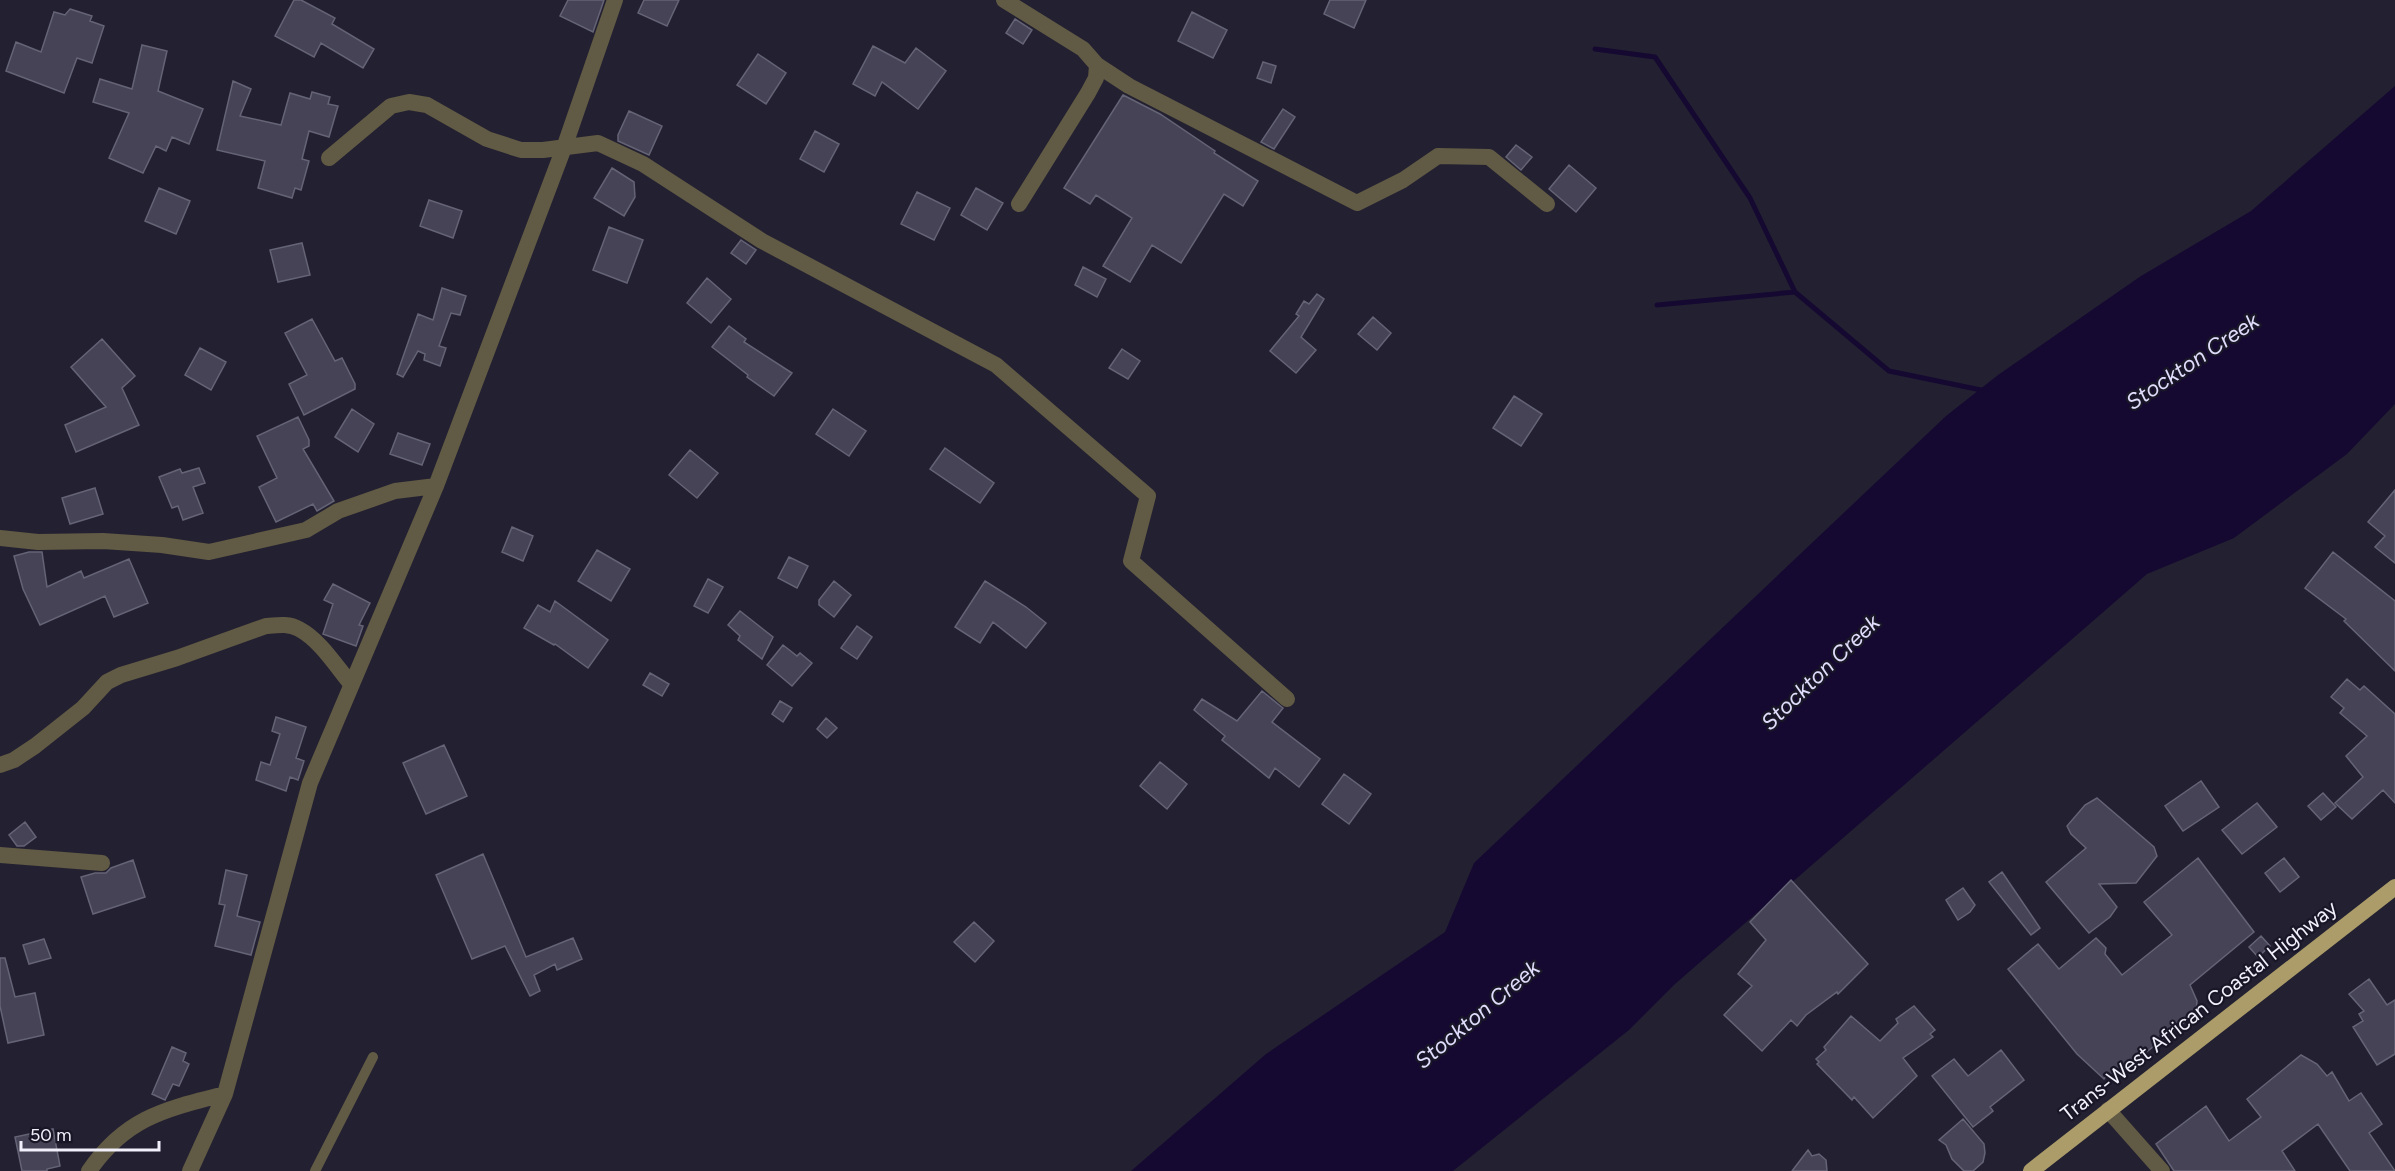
<svg xmlns="http://www.w3.org/2000/svg" width="2395" height="1171" font-family="Figtree,sans-serif">
	<style>
		.water { fill: #150932 }
		.lines { fill: none; stroke-linecap: round; stroke-linejoin: round }
		.stream { stroke: #150932; stroke-width: 5 }
		.building { fill: #454355; stroke: #656376; stroke-width: 1.5 }
		.service { stroke: #615a44; stroke-width: 10 }
		.minor { stroke: #615a44; stroke-width: 16 }
		.trunk { stroke: #ab9c69; stroke-width: 16 }
		.labels { text-anchor: middle; stroke-width: 4.5; stroke-linejoin: round; paint-order: stroke }
		.street-label { font-size: 21px; fill: #f1f0fb; stroke: #191727 }
		.water-label { font-size: 22px; font-style: italic; fill: #e0ddfc; stroke: #191727 }
	</style>
	<rect width="100%" height="100%" fill="#232131"/>
	<!-- water -->
	<path class="water" d="M2395,86v318l-48,50 -113,84 -87,36 -472,410 -46,46 -176,141h-322l135,-117 179,-122 29,-69 472,-447 52,-41 143,-99 110,-65z"/>
	<g class="lines">
		<!-- stream -->
		<path class="stream" d="M1595,49l60,8 95,141 45,94 94,79 97,20
			M1657,305l138,-13"/>
	</g>
	<!-- building -->
	<path class="building" d="M294,0h7l34,18 -3,6 42,25 -11,19 -42,-25 -7,14 -39,-21z
		M568,0h36l-11,32 -33,-16z
		M644,0h35l-12,26 -29,-13z
		M1330,0h36l-12,28 -30,-14z
		M70,9l22,7 -2,5 14,5 -12,37 -15,-5 -13,35 -58,-22 10,-29 25,10 13,-40 11,3z
		M1192,12l35,18 -14,28 -35,-17z
		M1015,19l17,11 -9,14 -17,-11z
		M142,45l25,6 -9,40 45,18 -14,35 -17,-7 -6,14 -10,-5 -13,27 -34,-15 20,-45 -36,-11 7,-23 32,10z
		M873,46l32,17 11,-15 30,23 -28,38 -36,-27 -7,14 -22,-12z
		M758,54l28,19 -20,31 -29,-19z
		M1263,62l13,4 -5,17 -14,-5z
		M233,81l18,8 -11,27 41,9 9,-32 20,6 2,-7 18,5 -2,7 10,2 -9,31 -20,-6 -7,28 7,2 -8,29 -6,-2 -3,10 -34,-10 7,-27 -48,-11z
		M1123,95l37,19 55,37 -1,2 44,28 -15,25 -19,-12 -43,69 -29,-18 -22,37 -27,-16 29,-48 -36,-23 -6,9 -26,-16z
		M1283,109l12,8 -21,32 -13,-7z
		M629,111l33,15 -13,29 -31,-14v-6z
		M815,131l24,13 -15,28 -24,-13z
		M1516,145l16,12 -11,13 -15,-13z
		M1569,165l27,23 -20,24 -27,-23z
		M612,168l22,14 1,15 -11,19 -30,-18z
		M159,188l31,13 -14,33 -31,-13z
		M976,188l27,15 -16,27 -26,-15z
		M917,192l33,16 -16,32 -33,-16z
		M429,200l33,11 -9,27 -33,-12z
		M609,227l34,13 -16,43 -34,-13z
		M741,240l15,10 -10,14 -15,-11z
		M302,243l8,32 -32,7 -8,-32z
		M1083,267l23,12 -9,18 -22,-12z
		M707,278l24,21 -20,24 -24,-20z
		M442,288l24,8 -6,19 -9,-2 -12,33 7,2 -6,18 -16,-6 1,-6 -7,-3 -15,26 -6,-3 21,-60 15,6z
		M1317,294l7,5 -23,38 15,13 -20,23 -26,-22 29,-35 -3,-2 8,-13 5,3z
		M1373,317l18,16 -14,17 -19,-16z
		M312,319l23,42 7,-3 13,26v5l-51,26 -15,-31 18,-9 -22,-42z
		M729,326l17,13 -2,3 48,31 -18,23 -27,-19 1,-2 -36,-28z
		M102,339l33,37 -13,12 17,37 -63,27 -11,-27 41,-18 -35,-40z
		M200,348l26,14 -15,28 -26,-15z
		M1122,349l18,12 -12,18 -19,-11z
		M1514,396l28,18 -21,32 -28,-18z
		M352,409l22,15 -16,28 -23,-15z
		M833,409l33,22 -17,25 -33,-22z
		M298,417l11,23v6l-6,3 31,52 -17,10 -4,-7 -37,18 -17,-35 18,-9 -20,-42z
		M398,433l32,11 -8,21 -32,-11z
		M945,448l49,35 -14,20 -50,-34z
		M690,450l28,23 -21,25 -28,-23z
		M199,468l6,15 -12,4 10,26 -20,7 -5,-14 -6,2 -13,-31 21,-8 2,4z
		M95,488l8,26 -33,10 -8,-26z
		M2395,490v73l-20,-16 10,-11 -17,-14z
		M512,527l21,9 -10,25 -21,-9z
		M597,550l33,19 -19,32 -33,-20z
		M29,552h13l5,35 34,-16 3,7 45,-19 19,44 -34,14 -9,-21 -65,29 -17,-36 -9,-33z
		M2333,552l62,49v70l-51,-50 2,-2 -41,-31z
		M789,557l19,9 -11,22 -19,-10z
		M708,579l15,8 -15,26 -14,-7z
		M834,581l17,14 -17,22 -15,-12v-5z
		M985,581l41,26 20,16 -20,25 -33,-26 -13,21 -25,-16z
		M333,584l37,19 -11,22 4,1 -7,20 -33,-12 10,-30 -9,-4z
		M555,601l53,39 -20,28 -33,-24 -1,1 -30,-17 14,-23 12,7z
		M740,611l33,26 -11,22 -24,-19 2,-4 -12,-11z
		M857,626l15,11 -15,22 -16,-11z
		M783,645l14,11 3,-3 12,10 -20,23 -25,-21z
		M650,673l19,11 -7,12 -19,-11z
		M2347,679l13,11 4,-4 31,28v89l-12,-13 -31,29 -17,-16 28,-26 -17,-21 21,-20 -27,-23 4,-5 -13,-11z
		M1262,691l21,17 -11,14 48,37 -21,28 -24,-19 -6,10 -47,-38 3,-4 -31,-26 8,-11 35,22z
		M780,701l12,7 -9,14 -11,-8z
		M276,717l30,10 -10,31 8,3 -6,19 -8,-3 -4,14 -30,-11 5,-18 9,3 10,-31 -8,-3z
		M826,718l11,10 -10,10 -10,-9z
		M444,745l23,51 -41,18 -23,-51z
		M1160,762l27,22 -20,25 -27,-23z
		M1344,774l27,20 -22,30 -27,-20z
		M2201,781l18,26 -36,24 -18,-25z
		M2323,793l13,14 -15,13 -13,-14z
		M2097,798l57,49 3,9 -21,27 -37,1 18,23 -7,10 -21,16 -43,-51 40,-34 -15,-14 -4,-8 18,-21z
		M2257,803l20,24 -35,27 -20,-24z
		M25,822l11,15 -12,9h-7l-8,-11z
		M483,854l43,103 47,-19 9,21 -25,11 -2,-6 -21,11 6,16 -10,5 -25,-50 -33,13 -36,-84z
		M2198,858l56,74 -64,53 7,16 -1,12 -85,67 -4,-5 -3,4 -27,-25 -69,-85 30,-25 21,25 37,-31 10,10 -1,6 17,21 50,-40 -28,-33z
		M2284,858l15,19 -19,15 -15,-19z
		M133,860l12,37 -52,17 -12,-37 14,-4h11l5,-5z
		M226,870l21,5 -10,41 23,6 -9,33 -36,-9 10,-41 -6,-1z
		M2002,872l38,56 -9,7 -42,-53z
		M1791,880l77,84 -30,30 -1,-2 -31,23 -9,11 -6,-6 -29,31 -38,-36 28,-29 -14,-12 28,-34 -16,-18z
		M1963,888l12,17 -5,7 -12,8 -12,-20z
		M974,922l20,19 -19,21 -21,-20z
		M2261,936l9,10 -12,11 -9,-10z
		M44,939l7,19 -22,6 -6,-19z
		M0,958h5l10,39 20,-4 9,42 -36,8 -8,-37z
		M2369,979l18,26 8,-5v54l-18,11 -24,-38 10,-6 -4,-7 5,-3 -15,-17z
		M1914,1006l21,24 -5,4 3,3 -30,21 14,18 -44,42 -19,-21 -2,3 -35,-36 2,-2 -3,-3 10,-9 -2,-3 27,-31 29,25 18,-18 -2,-4z
		M172,1047l14,6 -3,8 6,3 -10,22 -6,-2 -8,16 -13,-6z
		M2001,1050l23,30 -34,27 3,4 -20,16 -41,-51 22,-17 14,17z
		M2301,1055l16,9 10,12 5,-4 17,29 12,-8 21,31 -13,9 26,38h-45l-32,-47 -36,27 13,20h-121l-18,-27 50,-38 23,35 32,-24 -14,-18z
		M1963,1119l21,25 1,9 -2,9 -10,9h-9l-12,-12 -6,-14 -7,-5z
		M53,1129l7,37 -13,3v2h-25l-7,-34z
		M1808,1150l4,6 7,-2 7,6 1,11h-35z"/>
	<g class="lines">
		<!-- service -->
		<path class="service" d="M315,1171l58,-114"/>
		<!-- minor -->
		<path class="minor" d="M1004,0l79,49 14,16 -1,13 -8,15 -69,111
			M1097,65l32,21 228,117 46,-23 35,-24 51,1 58,47
			M329,158l62,-52 18,-4 18,3 60,34 34,11h22l55,-7 45,21 119,77 234,124 152,131 -17,65 156,138
			M0,538l38,4 65,-1 59,4 47,7 97,-22 32,-19 57,-20 41,-5
			M0,765l14,-5 21,-14 48,-38 24,-26 14,-7 56,-17 89,-32c11,-1 23,-3 33,3 21,11 37,37 52,55
			M0,855l102,8
			M2108,1110l54,61
			M89,1171c37,-54 77,-62 136,-77
			M190,1171l35,-77 85,-311 126,-297 129,-341 50,-145"/>
		<!-- trunk -->
		<path class="trunk" d="M2031,1171l364,-284"/>
	</g>
	<g class="labels">
		<!-- street labels -->
		<g class="street-label">
			<text transform="translate(2199 1011) rotate(-38)" y="7">Trans-West African Coastal Highway</text>
		</g>
		<!-- water labels -->
		<g class="water-label">
			<text transform="translate(2192 361) rotate(-34)" y="8">Stockton Creek</text>
			<text transform="translate(1820 672) rotate(-44)" y="8">Stockton Creek</text>
			<text transform="translate(1477 1014) rotate(-40)" y="8">Stockton Creek</text>
		</g>
	</g>
	<!-- scale -->
	<path d="M21 1141v9h138v-9" fill="none" stroke="#f1f0fb" stroke-width="3"/>
	<text x="30" y="1141" font-size="18" fill="#f1f0fb" stroke="#191727" stroke-width="4.5" paint-order="stroke">50 m</text>
</svg>
